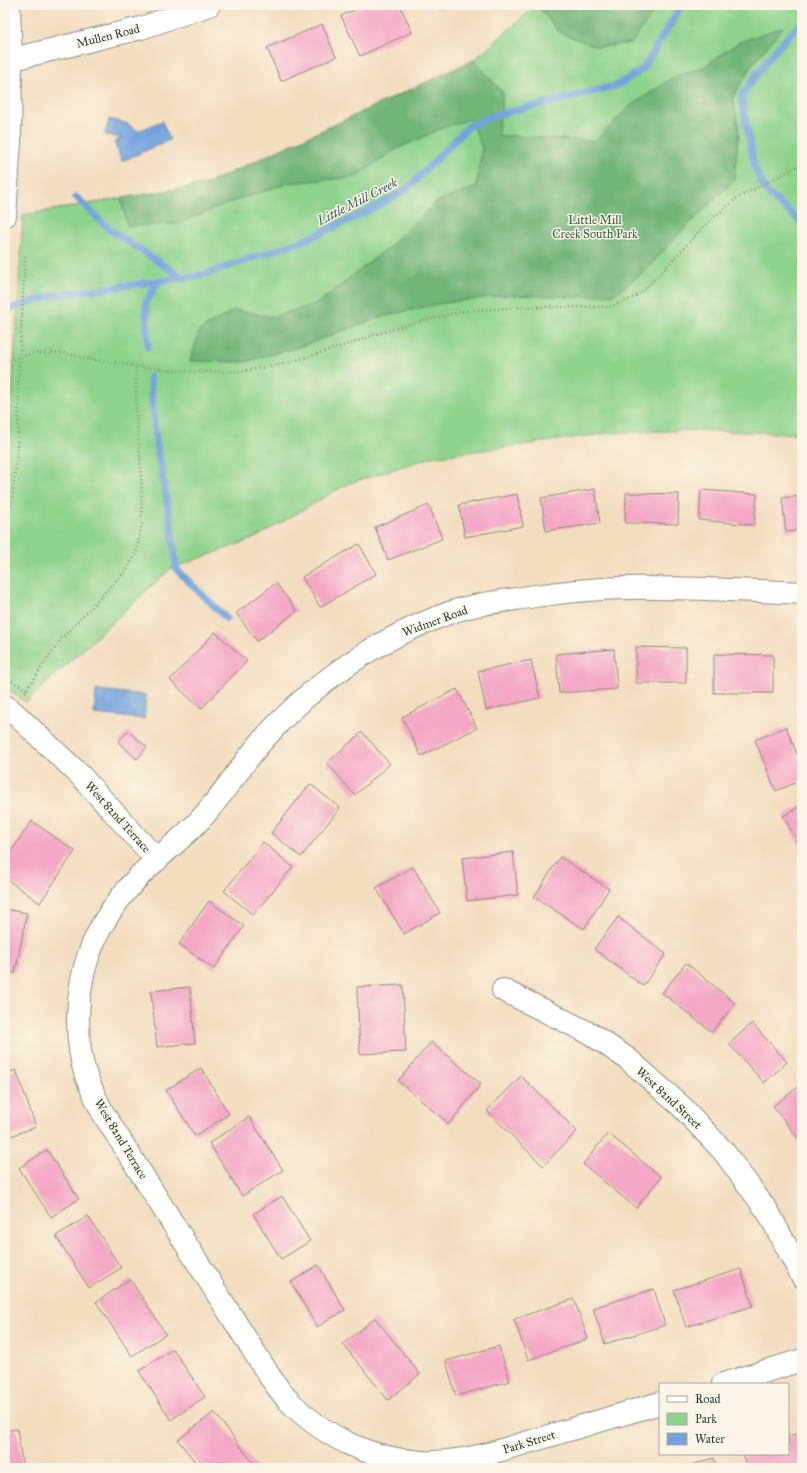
<svg xmlns="http://www.w3.org/2000/svg" width="807" height="1473" font-family="'IM FELL Great Primer',serif">
	<style>
		.green { fill: #8ed38c; stroke: #568860 }
		.forest { fill: #72b578; stroke: #487956 }
		.water { fill: #72a3dd; stroke: #487088 }
		.lines { fill: none; stroke-linecap: round; stroke-linejoin: round }
		.stream { stroke: #72a3dd; stroke-width: 7 }
		.building { fill: #f4a8c6 }
		.minor-casing { stroke: #898d7a; stroke-width: 24 }
		.tertiary-casing { stroke: #898d7a; stroke-width: 24 }
		.path { stroke: #898d7a; stroke-width: 2.5; stroke-dasharray: 1 3; stroke-linecap: butt }
		.minor { stroke: #fff; stroke-width: 22 }
		.tertiary { stroke: #fff; stroke-width: 22 }
		.path-bridge { stroke: #898d7a; stroke-width: 2.5; stroke-dasharray: 1 3; stroke-linecap: butt }
		.labels { text-anchor: middle; stroke-width: 3; stroke-linejoin: round; paint-order: stroke }
		.street-label { font-size: 12px; fill: #1f3d34; stroke: #fcf5e5 }
		.park-label { font-size: 12px; fill: #355b46; stroke: #fcf5e5 }
		.water-label { font-size: 13px; font-style: italic; fill: #385c67; stroke: #fcf5e5 }
	</style>
	<rect width="100%" height="100%" fill="#fcf5e5"/>
	<filter id="ink" filterUnits="userSpaceOnUse"><feTurbulence type="fractalNoise" baseFrequency=".025" numOctaves="2"/><feDisplacementMap in="SourceGraphic" scale="8" xChannelSelector="R" yChannelSelector="G"/><feConvolveMatrix kernelMatrix="1 2 1 2 8 2 1 2 1" color-interpolation-filters="sRGB"/></filter>
	<filter id="wash" filterUnits="userSpaceOnUse"><feTurbulence type="fractalNoise" baseFrequency=".012" numOctaves="4" result="noise"/><feDisplacementMap in="SourceGraphic" scale="16" xChannelSelector="R" yChannelSelector="G"/><feGaussianBlur stdDeviation="0.9" result="paint"/><feColorMatrix in="noise" values="0 0 0 0 0 0 0 0 0 0 0 0 0 0 0 0 0 1.4 0 .05"/><feComposite in="paint" operator="in"/></filter>
	<g filter="url(#wash)">
		<rect width="100%" height="100%" fill="#f3ddbf"/>
		<!-- green -->
		<path class="green" d="M537,5h265v429l-110,-4 -82,3 -178,24 -85,27 -92,54 -85,31 -144,133 -21,-14v-221l5,-35 13,-217 183,-31 268,-124z"/>
		<!-- forest -->
		<path class="forest" d="M537,5h121l-26,38 -35,4 -38,-15z
			M783,27l-30,37 -20,33 6,33 -5,50 -56,55 -35,38 -28,21 -38,3 -70,-2 -70,9 -60,14 -75,28 -57,16 -55,-1 10,-31 34,-20 39,7 45,-14 71,-56 47,-45 40,-15 6,-39 -12,-29 -30,10 -47,22 -37,26 -67,6 -58,19 -54,22 -50,2 -6,-28 85,-14 268,-124 29,33 -5,42 97,6 33,-33 45,-31 31,-10 35,-25z"/>
		<!-- water -->
		<path class="water" d="M109,119l17,4 12,8 24,-10 8,19 -48,21 -8,-19 8,-4 -17,-3z
			M96,690l50,5 -2,24 -50,-5z"/>
		<g class="lines">
			<!-- stream -->
			<path class="stream" d="M802,22c-24,23 -43,48 -61,75l14,72 12,24 35,30
				M76,197l33,32 74,49
				M5,310l46,-14 152,-21 105,-36 64,-30 35,-20 62,-63 27,-11 120,-29 26,-16 40,-65
				M148,347l-2,-45 12,-20
				M150,377l6,63 14,79 7,51 49,48"/>
		</g>
		<g id="blocks">
			<!-- building -->
			<path class="building" d="M365,5h35l12,27 -52,24 -19,-40z
				M434,5h11l-5,5z
				M322,24l14,33 -55,24 -14,-33z
				M595,489l5,34 -54,8 -5,-33z
				M701,490l56,4 -3,31 -55,-5z
				M626,493l53,1 -1,30 -53,-1z
				M517,494l6,32 -58,11 -6,-32z
				M802,496v34l-16,2 -4,-34z
				M429,505l13,34 -54,21 -13,-33z
				M359,544l17,30 -56,33 -18,-30z
				M276,583l21,28 -40,30 -21,-28z
				M215,632l32,29 -46,48 -31,-29z
				M636,647l50,1v35h-50z
				M614,649l3,40 -58,4 -3,-39z
				M714,654l59,1v38h-59z
				M531,660l9,38 -54,12 -8,-39z
				M457,689l20,39 -56,28 -19,-39z
				M786,727l16,39v14l-26,11 -21,-51z
				M128,731l19,16 -10,12 -19,-17z
				M362,732l28,32 -35,31 -28,-32z
				M310,784l30,24 -39,49 -30,-24z
				M802,805v44l-19,-33z
				M32,821l43,30 -35,52 -35,-25v-18z
				M263,842l30,25 -40,48 -29,-24z
				M513,852l5,43 -51,6 -5,-43z
				M560,857l49,32 -25,40 -50,-32z
				M413,867l27,46 -36,21 -28,-46z
				M209,901l35,25 -30,43 -35,-25z
				M5,909l22,4 -12,60 -10,-2z
				M618,917l48,37 -23,32 -49,-37z
				M686,963l49,40 -23,29 -50,-39z
				M403,985l3,67 -46,2 -3,-67z
				M190,987l5,56 -38,4 -6,-56z
				M5,1016h1l3,37h-4z
				M752,1023l35,39 -23,21 -35,-39z
				M431,1042l50,42 -32,40 -51,-43z
				M201,1068l28,46 -34,22 -29,-46z
				M16,1070l20,57 -31,11v-64z
				M521,1076l56,55 -34,35 -56,-55z
				M802,1084v60l-29,-38z
				M249,1117l34,53 -41,26 -33,-53z
				M608,1133l53,44 -25,31 -53,-44z
				M47,1150l32,49 -28,18 -32,-49z
				M282,1196l28,45 -29,18 -28,-45z
				M88,1216l33,52 -32,20 -33,-52z
				M318,1265l27,45 -28,17 -26,-45z
				M741,1269l12,37 -67,21 -12,-37z
				M130,1279l36,55 -34,22 -36,-54z
				M654,1289l11,36 -60,19 -12,-36z
				M574,1299l14,40 -60,21 -14,-41z
				M375,1318l45,56 -32,26 -45,-56z
				M499,1346l11,35 -54,15 -10,-35z
				M173,1349l32,48 -34,23 -32,-49z
				M214,1412l43,56h-57l-22,-28z
				M17,1429l6,39h-18v-37z
				M799,1434l3,34h-57l-1,-14h44v-19z
				M714,1458l3,10h-35z"/>
		</g>
	</g>
	<g filter="url(#ink)">
		<use href="#blocks" fill-opacity="0" stroke="#898d7a" stroke-width="1"/>
		<g class="lines">
			<!-- minor casing -->
			<g class="minor-casing">
				<path id="minor" d="M5,61l136,-33 68,-23
					M5,706l6,4 68,64 78,86
					M503,990l88,44 37,25 54,48 42,45 44,60 34,64
					M723,1384l79,-24
					M660,1403l-172,51c-21,5 -44,9 -66,8 -50,-2 -98,-25 -133,-61 -7,-7 -13,-16 -19,-24l-167,-264c-6,-12 -12,-24 -17,-37 -12,-37 -10,-86 3,-122 9,-25 25,-50 43,-70 20,-23 46,-41 67,-63 24,-26 42,-56 64,-81 50,-57 114,-101 186,-127 25,-9 53,-12 80,-16 41,-6 82,-10 124,-9 49,0 99,3 149,5"/>
			</g>
			<!-- tertiary casing -->
			<g class="tertiary-casing">
				<path id="tertiary" d="M5,216l5,-74 1,-82 -2,-55"/>
			</g>
			<!-- path -->
			<path class="path" d="M5,361l30,-8h29l24,6 77,11 36,2 42,-1 44,-8 62,-19 34,-12 38,-11 43,-10 57,-4h88l14,-5 15,-7 18,-17 52,-56 29,-24 65,-34
				M5,533c11,-48 15,-98 13,-147
				M5,677l22,13
				M25,692l36,-53 66,-70 9,-16 6,-29 -1,-52 -5,-61v-46"/>
			<!-- minor -->
			<use href="#minor" class="minor"/>
			<!-- tertiary -->
			<use href="#tertiary" class="tertiary"/>
			<!-- path-bridge -->
			<path class="path-bridge" d="M18,386l7,-129"/>
		</g>
	</g>
	<g class="labels">
		<!-- street labels -->
		<g class="street-label">
			<text transform="translate(108 36) rotate(-14)" y="4">Mullen Road</text>
			<text transform="translate(435 621) rotate(-20)" y="4">Widmer Road</text>
			<text transform="translate(118 817) rotate(48)" y="4">West 82nd Terrace</text>
			<text transform="translate(669 1098) rotate(43)" y="4">West 82nd Street</text>
			<text transform="translate(121 1139) rotate(59)" y="4">West 82nd Terrace</text>
			<text transform="translate(529 1442) rotate(-17)" y="4">Park Street</text>
		</g>
		<!-- park labels -->
		<g class="park-label">
			<text x="595" y="224">Little Mill<tspan x="595" dy="14">Creek South Park</tspan></text>
		</g>
		<!-- water labels -->
		<g class="water-label">
			<text transform="translate(357 201) rotate(-27)" y="5">Little Mill Creek</text>
		</g>
	</g>
	<!-- margin -->
	<rect width="807" height="1473" fill="none" stroke="#fcf5e5" stroke-width="20"/>
	<!-- legend -->
	<rect x="659" y="1383" width="130" height="72" fill="#fcf5e5" stroke="#a4ab9e"/>
	<rect x="667" y="1396" width="20" height="6" fill="#ffffff" stroke="#a4ab9e"/>
	<text x="695" y="1403" font-size="12" fill="#1f3d34">Road</text>
	<rect x="667" y="1413" width="20" height="12" fill="#8ed38c" stroke="#a4ab9e"/>
	<text x="695" y="1423" font-size="12" fill="#1f3d34">Park</text>
	<rect x="667" y="1433" width="20" height="12" fill="#72a3dd" stroke="#a4ab9e"/>
	<text x="695" y="1443" font-size="12" fill="#1f3d34">Water</text>
</svg>
